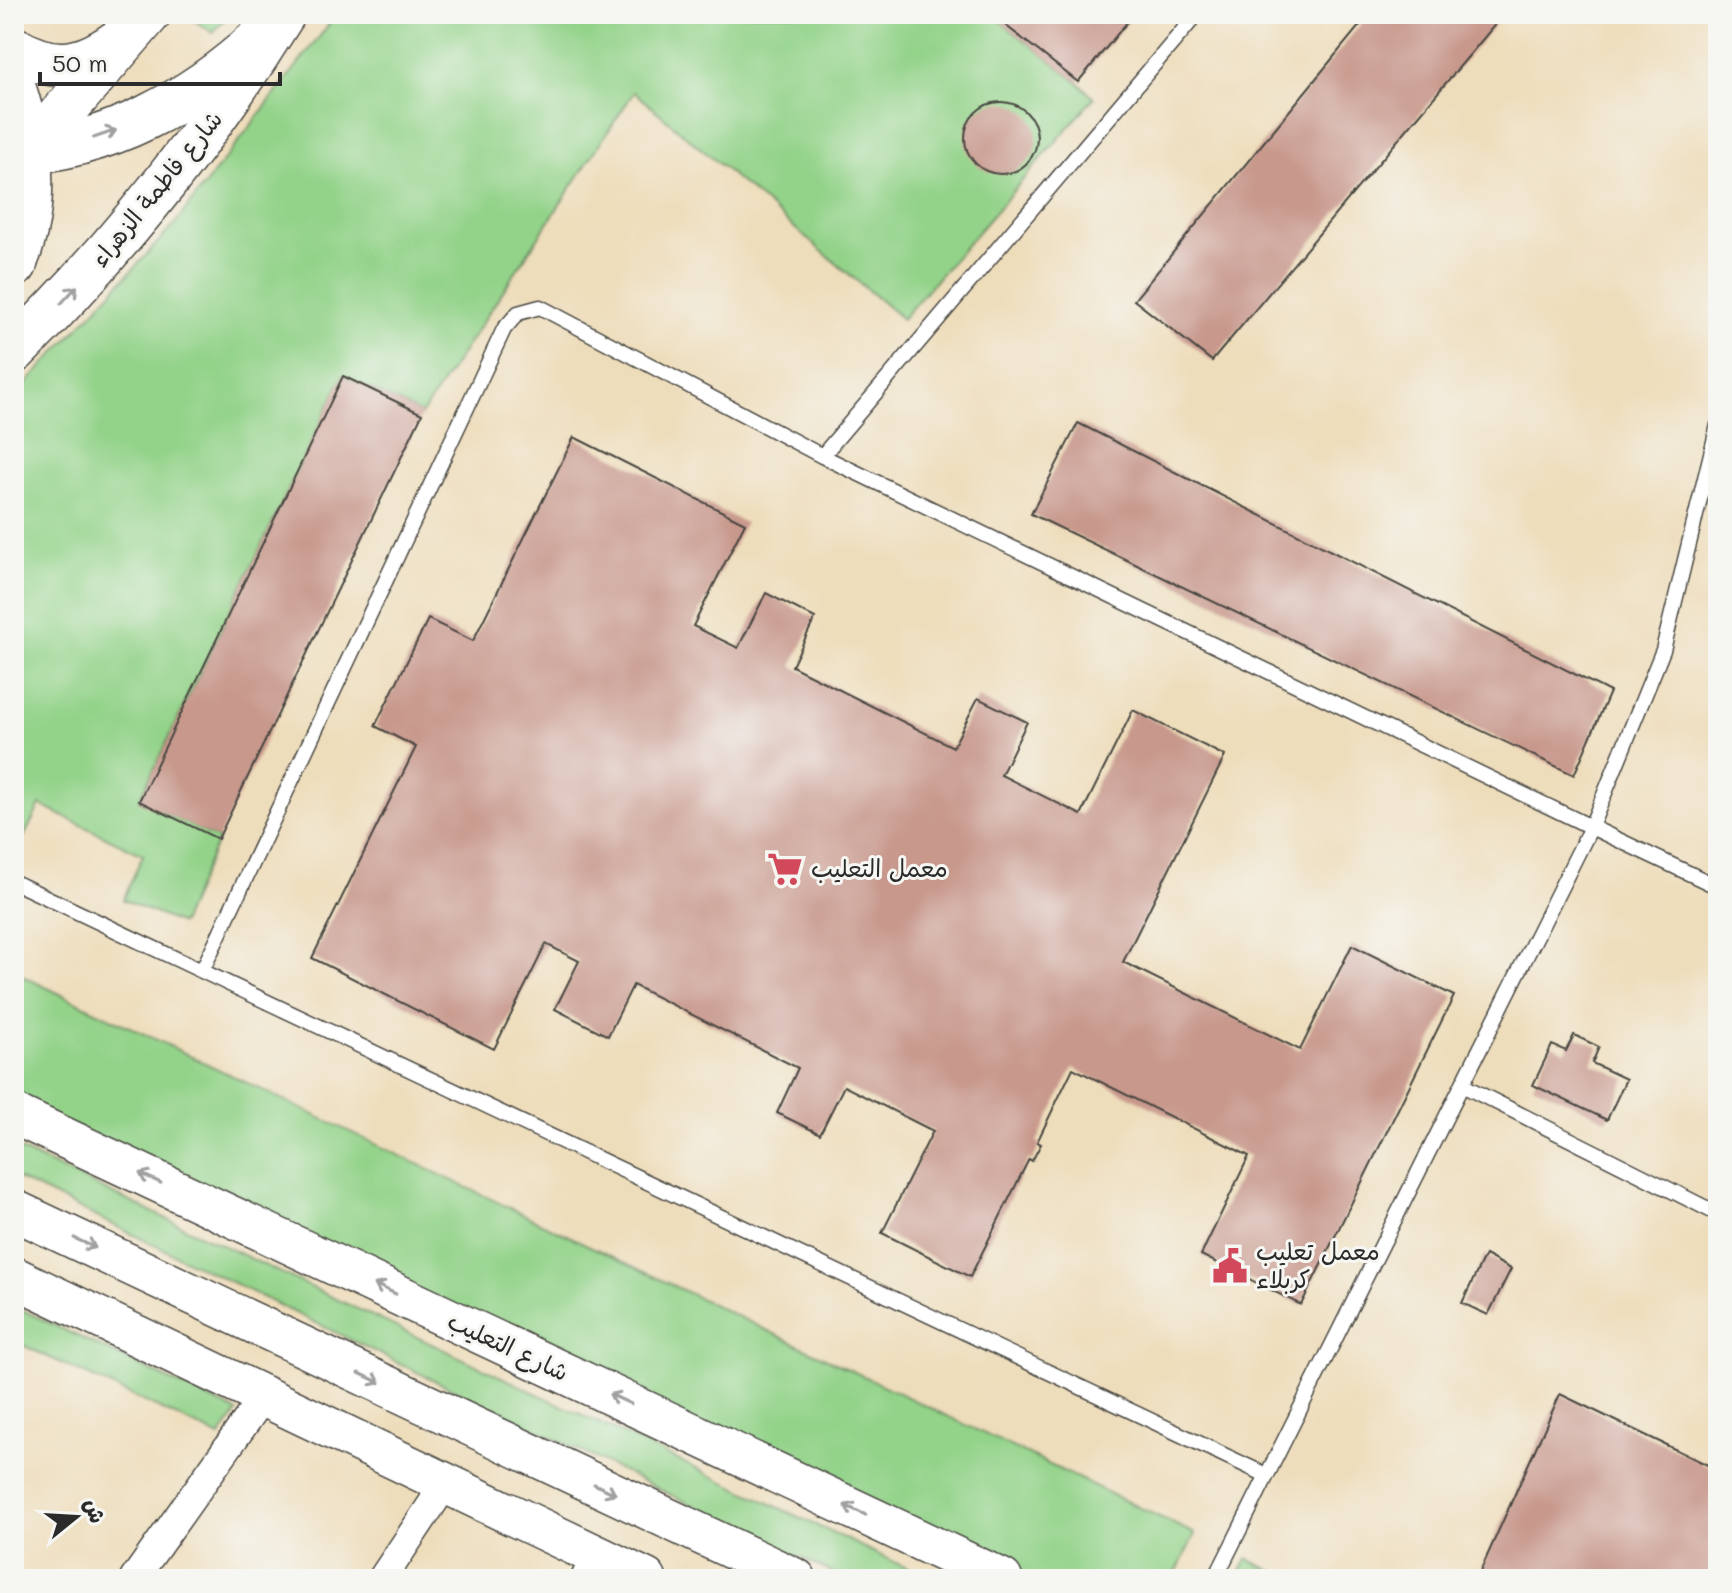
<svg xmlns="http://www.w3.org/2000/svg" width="1732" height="1593" font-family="Mali,'Playpen Sans Arabic',sans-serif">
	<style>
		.green { fill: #93d389; stroke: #5f7f5a; stroke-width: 2 }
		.building { fill: #c8988c }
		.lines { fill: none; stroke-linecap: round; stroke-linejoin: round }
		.lane-casing { stroke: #484641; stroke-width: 17 }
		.street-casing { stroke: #484641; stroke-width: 31 }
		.secondary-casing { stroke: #484641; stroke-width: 43 }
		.primary-casing { stroke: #484641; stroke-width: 47 }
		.highway-casing { stroke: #484641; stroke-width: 47 }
		.lane { stroke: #fff; stroke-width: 14 }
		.street { stroke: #fff; stroke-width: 28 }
		.secondary { stroke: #fff; stroke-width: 40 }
		.primary { stroke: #fff; stroke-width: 44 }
		.highway { stroke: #fff; stroke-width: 44 }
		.oneway { stroke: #a0a0a0 }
		.labels { text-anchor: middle; stroke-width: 6; stroke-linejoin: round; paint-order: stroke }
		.street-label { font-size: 24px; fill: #2b2b2b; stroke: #f6f6f2 }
		.poi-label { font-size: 24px; fill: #2b2b2b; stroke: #f6f6f2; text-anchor: start }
	</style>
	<rect width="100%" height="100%" fill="#f6f6f2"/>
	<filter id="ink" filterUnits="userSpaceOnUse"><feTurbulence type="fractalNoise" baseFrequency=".0125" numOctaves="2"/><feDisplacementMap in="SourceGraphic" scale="16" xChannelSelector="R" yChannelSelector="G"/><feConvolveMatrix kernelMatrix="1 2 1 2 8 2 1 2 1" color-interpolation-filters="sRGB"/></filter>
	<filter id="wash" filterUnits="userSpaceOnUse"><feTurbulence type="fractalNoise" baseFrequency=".006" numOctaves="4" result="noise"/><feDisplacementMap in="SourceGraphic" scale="32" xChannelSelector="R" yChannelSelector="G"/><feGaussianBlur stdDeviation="1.8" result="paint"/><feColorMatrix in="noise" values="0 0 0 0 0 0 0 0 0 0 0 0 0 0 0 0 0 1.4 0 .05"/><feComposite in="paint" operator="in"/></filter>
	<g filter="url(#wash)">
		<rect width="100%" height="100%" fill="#edb"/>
		<!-- green -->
		<path class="green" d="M185,14h44l-16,19z
			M337,14h668l-5,7 78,61 16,16 -192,221 -268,-227 -212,322 -79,-38 -204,424 79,39 -37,85 -58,-24 20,-45 -103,-50 -26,52v-460l159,-171z
			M14,972l1181,562 -22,45h-148l-1011,-476z
			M14,1147l895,422 -6,10h-58l-831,-402z
			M14,1306l223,106 -17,25 -206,-96z
			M1247,1559l43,20h-53z"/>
		<g id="blocks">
			<!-- building -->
			<path class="building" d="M1005,14h129l-56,68 -78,-61z
				M1369,14h135l-292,347 -78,-61z
				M965 138a36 36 0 1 1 72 0a36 36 0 1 1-72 0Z
				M343,376l79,38 -204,425 -79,-38z
				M1078,423l532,269 -36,83 -543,-261z
				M574,437l171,86 -52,103 45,22 28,-55 49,25 -23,48 161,81 25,-49 49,24 -26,53 80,40 52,-105 92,46 -102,206 177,88 52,-105 102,51 -153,309 -100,-50 48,-99 -176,-88 -36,74 4,2 -9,17 -3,-2 -59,118 -88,-44 51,-102 -89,-45 -24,48 -43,-21 21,-45 -165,-83 -25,51 -53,-27 24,-48 -33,-17 -52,105 -182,-91 104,-211 -41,-21 53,-107 45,22z
				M1574,1035l25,12 -7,16 34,16 -19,41 -74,-35 19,-40 14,6z
				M1485,1255l26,14 -23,46 -26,-12z
				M1560,1394l158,76 -1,109h-227l-11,-5z"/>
		</g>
	</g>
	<g filter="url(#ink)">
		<use href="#blocks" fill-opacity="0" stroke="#484641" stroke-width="2"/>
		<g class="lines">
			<!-- lane casing -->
			<g class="lane-casing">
				<path id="lane" d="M1197,14l-375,442 769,371 -376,752
					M1718,425l-55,225 -72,177 127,60
					M14,882l1252,593
					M202,971l302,-642 14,-16 22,-6 282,149
					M1462,1085l256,129
					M577,1579l12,-25"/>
			</g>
			<!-- street casing -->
			<g class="street-casing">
				<path id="street" d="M134,1579l130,-183
					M382,1579l64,-96"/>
			</g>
			<!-- secondary casing -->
			<g class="secondary-casing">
				<path id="secondary" d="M14,1114l988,465
					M14,1210l782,369
					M14,1277l632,302"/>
			</g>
			<!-- primary casing -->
			<g class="primary-casing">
				<path id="primary" d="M14,89c19,58 24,119 0,176
					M14,153c93,-5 179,-52 247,-115"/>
			</g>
			<!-- highway casing -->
			<g class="highway-casing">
				<path id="highway" d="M14,49c39,22 65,20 102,-6
					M14,169l134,-155
					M14,241l1,23
					M14,351c103,-102 193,-214 269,-337"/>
			</g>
			<!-- lane -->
			<use href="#lane" class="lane"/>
			<!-- street -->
			<use href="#street" class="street"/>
			<!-- secondary -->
			<use href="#secondary" class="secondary"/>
			<!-- primary -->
			<use href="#primary" class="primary"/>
			<!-- highway -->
			<use href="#highway" class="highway"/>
		</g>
		<!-- one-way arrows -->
		<defs><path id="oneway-shaft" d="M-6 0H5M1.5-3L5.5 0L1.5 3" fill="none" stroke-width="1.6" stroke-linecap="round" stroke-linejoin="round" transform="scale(2)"/></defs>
		<g class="oneway">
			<use href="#oneway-shaft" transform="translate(105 134) rotate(-19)"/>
			<use href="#oneway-shaft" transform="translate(69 295) rotate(-47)"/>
			<use href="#oneway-shaft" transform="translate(150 1178) rotate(-155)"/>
			<use href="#oneway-shaft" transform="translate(85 1243) rotate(25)"/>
			<use href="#oneway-shaft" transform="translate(385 1289) rotate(-155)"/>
			<use href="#oneway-shaft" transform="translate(370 1378) rotate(25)"/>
			<use href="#oneway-shaft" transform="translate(620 1399) rotate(-155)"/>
			<use href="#oneway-shaft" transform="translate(605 1489) rotate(25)"/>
			<use href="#oneway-shaft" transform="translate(855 1510) rotate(-155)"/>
		</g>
	</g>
	<!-- icons -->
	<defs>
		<g id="supermarket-bare" transform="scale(2.76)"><path d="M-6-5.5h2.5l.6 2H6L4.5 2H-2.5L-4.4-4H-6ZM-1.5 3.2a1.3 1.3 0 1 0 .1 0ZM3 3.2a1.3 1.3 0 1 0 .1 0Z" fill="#d1495b" stroke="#f6f6f2" stroke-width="2.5" paint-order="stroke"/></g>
		<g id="civic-bare" transform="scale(2.76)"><path d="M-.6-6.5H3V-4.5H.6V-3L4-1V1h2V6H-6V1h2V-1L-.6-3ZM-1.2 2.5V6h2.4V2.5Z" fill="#d1495b" stroke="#f6f6f2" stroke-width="2.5" paint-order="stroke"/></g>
	</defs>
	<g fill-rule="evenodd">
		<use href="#supermarket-bare" x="785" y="869"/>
		<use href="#civic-bare" x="1230" y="1266"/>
	</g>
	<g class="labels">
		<!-- street labels -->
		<g class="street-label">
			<text transform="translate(157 189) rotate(-51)" y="8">شارع فاطمة الزهراء</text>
			<text transform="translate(508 1347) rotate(25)" y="8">شارع التعليب</text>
		</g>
		<!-- poi labels -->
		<g class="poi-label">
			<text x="811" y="877">معمل التعليب</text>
			<text x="1256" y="1260">معمل تعليب<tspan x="1256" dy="28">كربلاء</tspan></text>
		</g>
	</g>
	<!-- margin -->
	<rect width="1732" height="1593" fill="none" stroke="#f6f6f2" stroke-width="48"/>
	<!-- north arrow -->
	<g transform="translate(76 1517) rotate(72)" stroke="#f6f6f2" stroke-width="6" paint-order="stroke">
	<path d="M0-6L14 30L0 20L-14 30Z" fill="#2b2b2b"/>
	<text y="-12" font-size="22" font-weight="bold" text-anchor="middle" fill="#2b2b2b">ش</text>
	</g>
	<!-- scale -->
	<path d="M40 72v12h240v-12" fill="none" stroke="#2b2b2b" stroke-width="4"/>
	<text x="52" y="72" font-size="24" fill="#2b2b2b" stroke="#f6f6f2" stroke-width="6" paint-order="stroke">50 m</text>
</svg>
